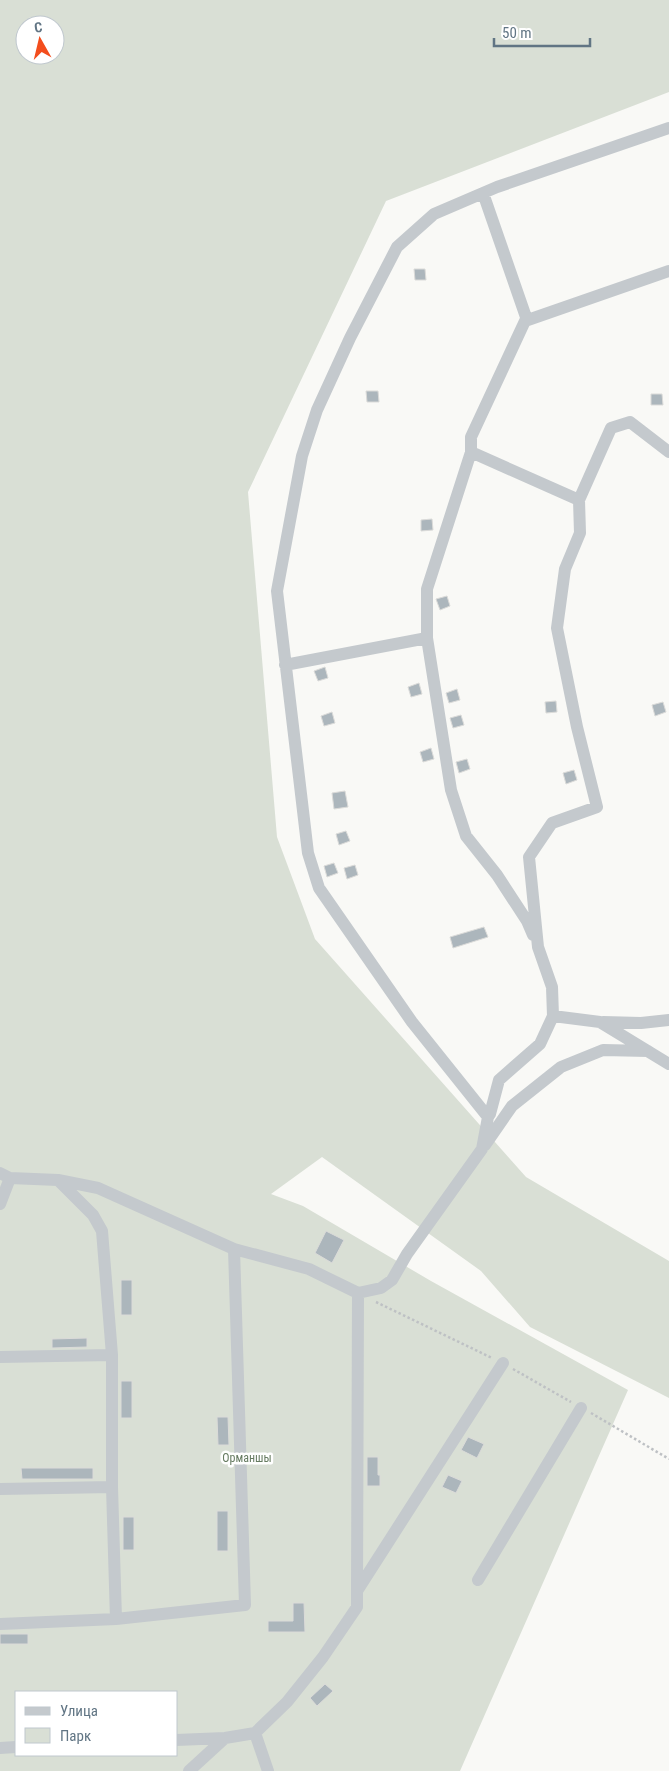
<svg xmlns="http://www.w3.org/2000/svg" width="669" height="1771" font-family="'Roboto Condensed',sans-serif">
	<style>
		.green { fill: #d9dfd5; fill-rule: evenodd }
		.building { fill: #acb6bc; stroke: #dbdbd9 }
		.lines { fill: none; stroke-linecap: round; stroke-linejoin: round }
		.path { stroke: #bec1c4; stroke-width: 2.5; stroke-dasharray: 2.5 2.5; stroke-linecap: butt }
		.minor { stroke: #c4c9cd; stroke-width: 12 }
		.labels { text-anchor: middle; stroke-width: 5; stroke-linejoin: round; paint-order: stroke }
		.park-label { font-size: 12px; fill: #667b61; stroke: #fff }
	</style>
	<rect width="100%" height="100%" fill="#f9f9f6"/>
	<!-- green -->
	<path class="green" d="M0,0h669v92l-283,109 -138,291 29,345 38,102 211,238 143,84v137l-139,-71 -49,-56 -159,-114 -51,37 32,12 128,75 197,109 -168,381h-460zM25,25h30v30h-30zM16,1692h160v63h-160z"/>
	<!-- building -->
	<path class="building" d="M414,269h11l1,11h-11z
		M366,391h12l1,11h-12z
		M651,394h11l1,11h-12z
		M432,519l1,11 -12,1v-11z
		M447,596l3,10 -10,4 -4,-11z
		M325,667l3,11 -10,3 -4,-10z
		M419,683l3,11 -11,3 -3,-10z
		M457,689l3,11 -11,3 -3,-10z
		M556,701l1,11 -11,1 -1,-11z
		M663,702l3,10 -11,4 -3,-11z
		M332,712l3,11 -11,3 -3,-10z
		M461,715l3,10 -11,3 -3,-10z
		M431,748l3,11 -11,3 -3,-10z
		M467,759l3,10 -11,4 -3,-11z
		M574,770l3,10 -11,4 -3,-11z
		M345,791l3,16 -14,2 -2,-16z
		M346,831l4,10 -11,4 -3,-11z
		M334,863l4,10 -11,4 -3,-11z
		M355,865l3,10 -11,4 -3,-11z
		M484,927l4,10 -35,11 -3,-11z
		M326,1231l18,9 -12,23 -17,-10z
		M121,1280h11v35h-11z
		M87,1338v9l-35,1v-9z
		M121,1381h11v37h-11z
		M217,1417h11l1,28h-11z
		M468,1437l16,7 -7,14 -16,-8z
		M367,1457h11v18h2v11h-13z
		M21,1468h72v11h-71z
		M448,1475l14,6 -6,12 -14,-6z
		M217,1511h11v40h-11z
		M123,1517h11v33h-11z
		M293,1603h11l1,29h-37v-11h25z
		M0,1634h28v10h-28z
		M325,1684l8,7 -16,15 -7,-8z"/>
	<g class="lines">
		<!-- path -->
		<path class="path" d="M376,1302l116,56
			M513,1369l58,33
			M591,1413l78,46"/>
		<!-- minor -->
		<path class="minor" d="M483,193l44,127
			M471,452v-15l54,-116 144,-50
			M579,500l32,-72 19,-6 39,30
			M427,638l24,152 15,46 31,39 30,46 6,14
			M285,665l142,-27v-49l44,-137 108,48 1,33 -15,36 -8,59 20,99 20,80 -45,16 -23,34 9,90 14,40 1,29 -13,28 -41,36 -9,34 -2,3
			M553,1016l47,6 69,42
			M603,1022l38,1 28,-3
			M485,1145l27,-39 49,-39 42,-17 45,1
			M0,1173l10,5 48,2 40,8 136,61 75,20 49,24 23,-5 11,-8 15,-26 75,-105 6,-32 -76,-95 -93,-134 -11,-35 -31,-262 25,-135 15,-46 33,-72 47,-91 37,-33 63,-27 172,-59
			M58,1180l35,35 9,16 10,124v132l4,132
			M0,1204l10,-26
			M0,1357l112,-2
			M0,1489l112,-2
			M478,1580l103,-172
			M357,1591l1,-298
			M0,1624l116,-5 129,-14 -11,-356
			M255,1733l13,38
			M176,1740l49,-2 30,-5 32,-31 36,-45 34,-50v-16l146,-228
			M0,1748l16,-1
			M189,1771l36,-33"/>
	</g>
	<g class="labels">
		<!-- park labels -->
		<g class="park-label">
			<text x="247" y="1462">Орманшы</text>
		</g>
	</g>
	<!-- legend -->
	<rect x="15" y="1691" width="162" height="65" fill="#ffffff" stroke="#c0c8ce"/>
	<rect x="25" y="1707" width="25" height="8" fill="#c4c9cd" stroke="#c0c8ce"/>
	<text x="60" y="1716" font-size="15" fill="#617584">Улица</text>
	<rect x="25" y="1728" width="25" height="15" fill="#d9dfd5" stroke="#c0c8ce"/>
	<text x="60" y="1741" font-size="15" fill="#617584">Парк</text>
	<!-- north arrow -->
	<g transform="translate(40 40) rotate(352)"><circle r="24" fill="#ffffff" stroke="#c0c8ce"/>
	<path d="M0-4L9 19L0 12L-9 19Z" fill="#f34d1d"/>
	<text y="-8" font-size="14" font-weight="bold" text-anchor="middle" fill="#617584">С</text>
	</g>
	<!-- scale -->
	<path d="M494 38v8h96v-8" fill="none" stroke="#617584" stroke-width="2.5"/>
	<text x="502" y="38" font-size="15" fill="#617584" stroke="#ffffff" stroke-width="4" paint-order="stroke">50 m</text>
</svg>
